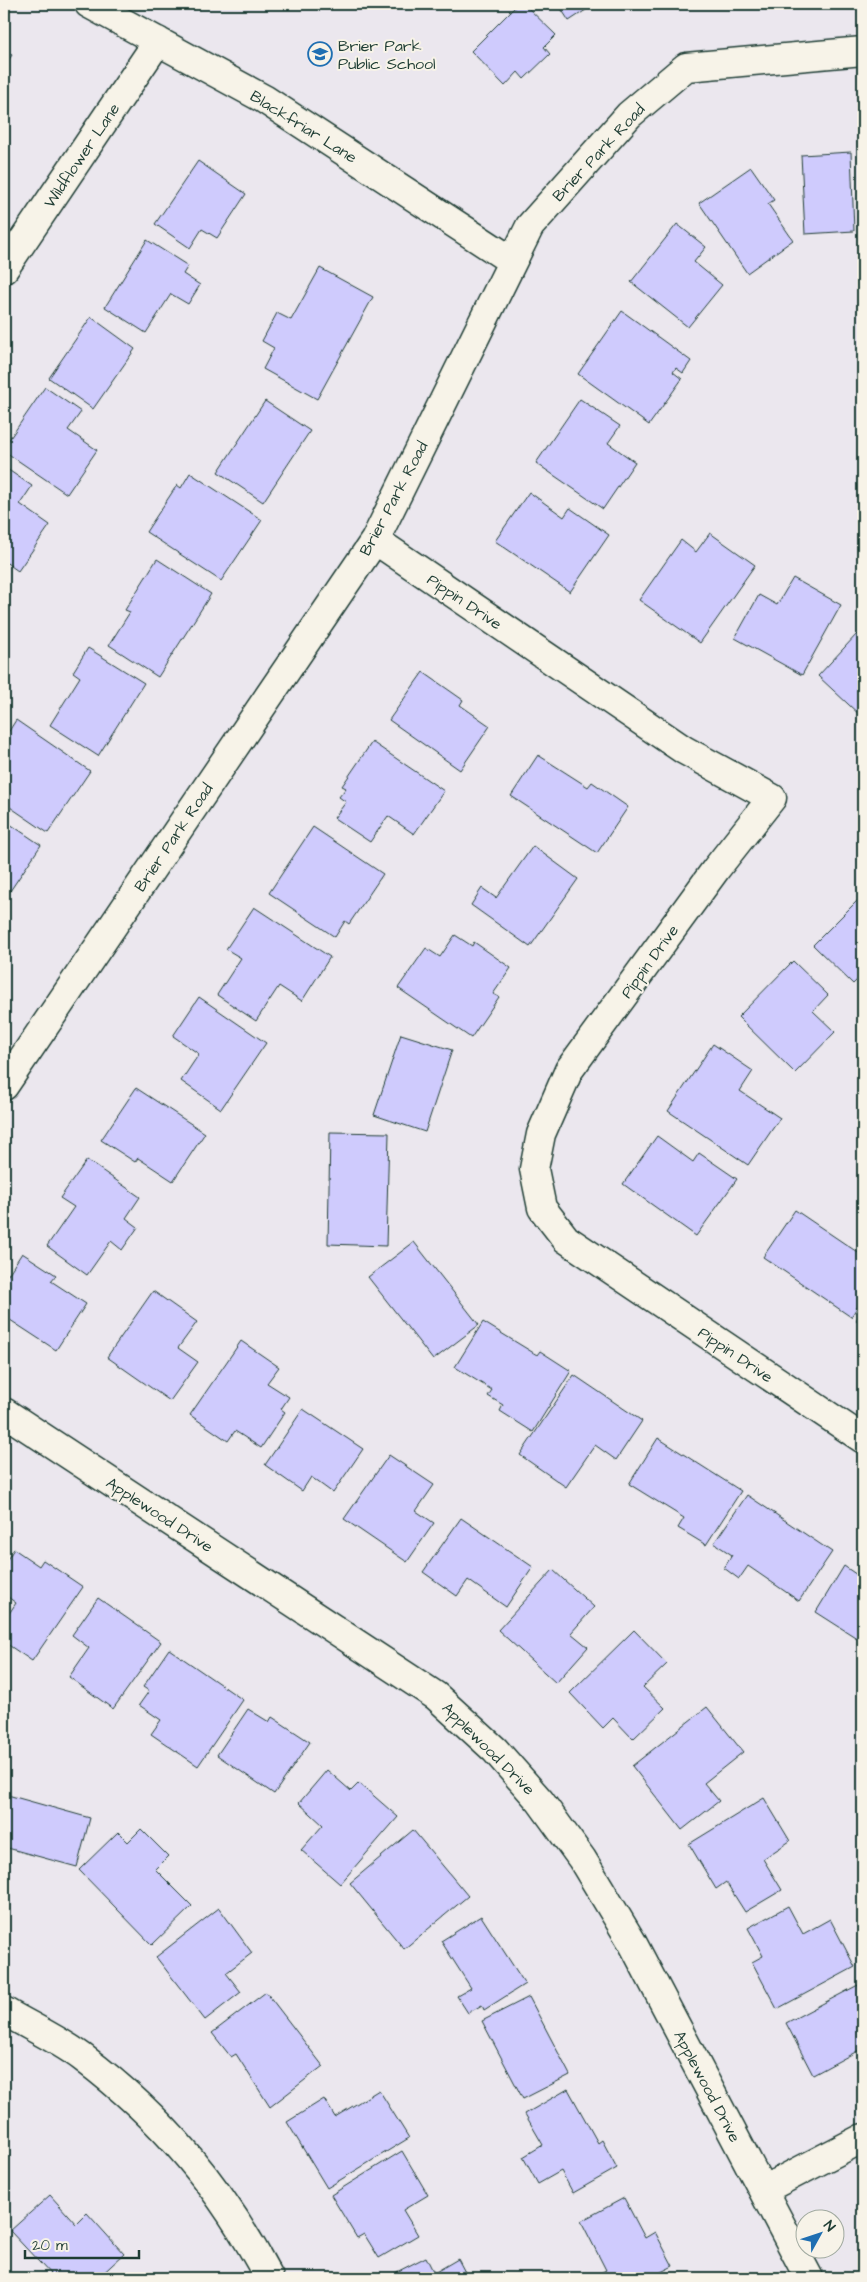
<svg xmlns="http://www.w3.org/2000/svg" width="867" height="2282" font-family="'Architects Daughter',sans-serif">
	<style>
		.building { fill: #cfcbfd; stroke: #1f3d34 }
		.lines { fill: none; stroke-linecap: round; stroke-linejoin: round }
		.street-casing { stroke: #1f3d34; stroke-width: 31 }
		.street { stroke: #f7f3e8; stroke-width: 28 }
		.labels { text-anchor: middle; stroke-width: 4; stroke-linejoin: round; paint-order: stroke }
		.poi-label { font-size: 16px; fill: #1f3d34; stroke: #f7f3e8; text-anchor: start }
		.street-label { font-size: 16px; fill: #1f3d34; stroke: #f7f3e8 }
	</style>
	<rect width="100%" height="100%" fill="#ebe7ee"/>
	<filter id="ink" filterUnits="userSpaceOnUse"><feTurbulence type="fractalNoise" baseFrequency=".02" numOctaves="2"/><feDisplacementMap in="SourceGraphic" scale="10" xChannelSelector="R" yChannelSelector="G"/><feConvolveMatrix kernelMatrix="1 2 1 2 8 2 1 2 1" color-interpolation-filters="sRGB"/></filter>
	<g filter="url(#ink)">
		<!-- building -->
		<path class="building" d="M518,4h6l32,31 -12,12 6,7 -26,25 -6,-7 -13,14 -34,-35z
			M558,4h37l-26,17z
			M4,49l8,6 -8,12z
			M851,152l3,79 -49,3 -4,-79z
			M198,161l48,33 -29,44 -15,-9 -12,19 -35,-24z
			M751,167l23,33 -6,4 25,36 -46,33 -48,-70z
			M677,224l29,23 -12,15 28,23 -34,42 -57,-45z
			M147,240l41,26 -5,8 17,11 -12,19 -17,-10 -25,39 -41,-26z
			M320,268l53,29 -56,102 -54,-30 11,-21 -12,-7 15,-28 14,7z
			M622,311l69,50 -8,12 -7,-5 -3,4 9,7 -33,46 -71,-51z
			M91,317l44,32 -42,60 -44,-31z
			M45,387l36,25 -13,18 29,20 -30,44 -63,-43v-4z
			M580,399l40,27 -12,17 27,19 -32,47 -67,-46z
			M265,401l45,30 -47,71 -45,-30z
			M4,467l28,19 -12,18 30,21 -32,46 -14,-10z
			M190,473l72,47 -41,61 -75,-49 31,-47 4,3z
			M529,492l35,25 6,-9 39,27 -39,57 -75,-51z
			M710,533l45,32 -55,78 -61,-43 42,-60 15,12z
			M157,559l54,35 -53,83 -49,-32 21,-33 -5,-2z
			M793,578l48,27 -39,70 -67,-37 24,-43 18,10z
			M4,602l5,3 -5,9z
			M857,634l6,6v78l-45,-42z
			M88,648l56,35 -46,73 -48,-31 30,-48 -7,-5z
			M423,672l40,28 -3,5 30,21 -30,44 -71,-50z
			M16,720l74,51 -42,62 -44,-30v-64z
			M372,742l72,49 -30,43 -26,-18 -18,26 -36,-24 12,-16 -7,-5 7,-9 -4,-2z
			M538,755l50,32 4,-5 36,25 -31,46 -86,-57z
			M4,820l37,25 -37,55z
			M313,827l70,47 -34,50 -4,-3 -10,16 -66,-44z
			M533,846l45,33 -48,68 -59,-42 11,-17 14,10z
			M863,895v79l-10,10 -40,-39z
			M254,907l76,50 -28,44 -23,-15 -23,35 -39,-26 24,-37 -15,-9z
			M455,935l17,11 2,-4 37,26 -18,26 6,3 -28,41 -73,-50 28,-40 14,9z
			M793,961l35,34 -15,16 22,21 -40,41 -57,-56z
			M199,997l67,46 -45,66 -40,-28 18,-27 -26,-18z
			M401,1034l51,16 -27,82 -51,-17z
			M713,1044l40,27 -13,20 40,27 -32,47 -80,-54z
			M136,1088l69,45 -32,48 -35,-23 -3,4 -34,-22z
			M330,1132l59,1 -3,113 -58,-2z
			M657,1136l36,26 6,-9 38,26 -41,57 -73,-52z
			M87,1160l53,37 -14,21 12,9 -16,23 -11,-9 -24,34 -40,-29 27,-39 -14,-9z
			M795,1210l68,46v42l-12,19 -88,-60z
			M414,1242l65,83 -46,35 -65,-83z
			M22,1253l34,22 -5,6 35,23 -30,46 -52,-34v-35z
			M153,1291l44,31 -19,26 20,14 -28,39 -63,-44z
			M863,1309v16l-7,-5z
			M483,1322l54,33 3,-4 31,20 -38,61 -33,-21 3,-6 -15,-9 4,-6 -37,-23z
			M241,1341l38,26 -12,16 22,14 -8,12 4,3 -24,36 -26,-17 -7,10 -38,-26z
			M574,1375l68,46 -26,39 -21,-15 -29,42 -46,-32z
			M303,1409l60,40 -30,44 -22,-16 -9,14 -37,-26z
			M658,1438l83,53 -35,54 -28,-17 6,-10 -55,-34z
			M389,1455l45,30 -18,26 18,12 -27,39 -63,-43z
			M747,1495l85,57 -33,49 -51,-35 -9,13 -15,-11 8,-13 -18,-12z
			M461,1518l72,49 -27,40 -38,-27 -11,16 -34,-24z
			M14,1549l25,17 4,-6 40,27 -51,74 -28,-19v-21l12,-18 -12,-9v-30z
			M844,1566l19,13v63l-47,-30z
			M553,1570l41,37 -23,26 17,14 -32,36 -58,-53z
			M98,1598l63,44 -48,67 -44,-32 20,-29 -17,-13z
			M634,1630l33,34 -24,23 22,21 -32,31 -20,-21 -10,10 -33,-35z
			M169,1649l74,51 -45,66 -47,-32 10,-14 -22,-15 10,-14 -6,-4z
			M707,1707l36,45 -39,31 15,18 -37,29 -50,-64z
			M248,1709l21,13 3,-5 38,25 -36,52 -57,-39z
			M327,1770l24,21 8,-8 39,34 -58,67 -39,-34 22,-25 -24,-22z
			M4,1794l86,24 -13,49 -73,-20z
			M764,1798l26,43 -27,18 19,31 -37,22 -19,-30 -10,7 -27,-45z
			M141,1829l27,27 -13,13 37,37 -40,39 -73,-75 39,-38 10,10z
			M413,1830l55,66 -64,53 -54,-66z
			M788,1906l15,28 27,-15 25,48 -78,42 -25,-47 11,-6 -15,-28z
			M219,1908l33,45 -26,20 15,19 -36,28 -49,-63z
			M481,1916l44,68 -41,26 -2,-5 -14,8 -11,-17 14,-8 -30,-47z
			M858,1985l5,10v53l-50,27 -27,-52z
			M266,1992l57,74 -53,41 -34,-53 -5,3 -19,-24z
			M529,1997l41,78 -47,24 -41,-78z
			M568,2089l30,54 4,-3 15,28 -44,25 -12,-22 -23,13 -15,-27 20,-12 -18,-31z
			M379,2090l30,48 -82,50 -40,-66 37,-23 11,18z
			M402,2151l26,44 -25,15 15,25 -39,23 -15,-24 -7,4 -26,-43z
			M50,2195l26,29 11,-11 37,41 -26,24h-44l-44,-47z
			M624,2198l21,40 10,-6 18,34 -24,12h-55l-1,-1 13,-7 -25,-49z
			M426,2257l8,16 24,-14 10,19 -81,-1z"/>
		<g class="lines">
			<!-- street casing -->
			<g class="street-casing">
				<path id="street" d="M89,4l175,95 248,162
					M4,269l154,-228
					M375,540l309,210 88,48 -56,71 -147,201 -28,64 -7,35 8,39 24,31 297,200
					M4,1086l371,-546 155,-314 99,-111 57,-48 177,-16
					M4,1412l432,284 59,54 45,51 42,58 50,83 177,336
					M4,2011c25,15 54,28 78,46 81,61 140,131 187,221
					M763,2190l100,-52"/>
			</g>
			<!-- street -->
			<use href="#street" class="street"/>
		</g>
	</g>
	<!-- icons -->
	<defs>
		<g id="school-ring" transform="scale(1.25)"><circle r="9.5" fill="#f7f3e8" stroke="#1f6fb2" stroke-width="1.5"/><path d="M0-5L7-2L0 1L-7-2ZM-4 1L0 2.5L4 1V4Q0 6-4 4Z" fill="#1f6fb2"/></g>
	</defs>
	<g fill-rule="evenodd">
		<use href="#school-ring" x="320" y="54"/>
	</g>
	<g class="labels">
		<!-- poi labels -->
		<g class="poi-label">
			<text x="338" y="51">Brier Park<tspan x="338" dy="18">Public School</tspan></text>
		</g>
		<!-- street labels -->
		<g class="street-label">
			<text transform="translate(304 126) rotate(32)" y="6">Blackfriar Lane</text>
			<text transform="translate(598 152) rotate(-47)" y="6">Brier Park Road</text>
			<text transform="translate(81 155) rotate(-56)" y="6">Wildflower Lane</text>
			<text transform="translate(393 498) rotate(-62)" y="6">Brier Park Road</text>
			<text transform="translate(465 601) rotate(34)" y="6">Pippin Drive</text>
			<text transform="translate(173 837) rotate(-56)" y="6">Brier Park Road</text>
			<text transform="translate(649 961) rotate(-54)" y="6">Pippin Drive</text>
			<text transform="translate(736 1354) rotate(34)" y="6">Pippin Drive</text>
			<text transform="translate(160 1514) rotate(33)" y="6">Applewood Drive</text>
			<text transform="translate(489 1748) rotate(45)" y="6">Applewood Drive</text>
			<text transform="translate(708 2086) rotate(62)" y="6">Applewood Drive</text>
		</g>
	</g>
	<!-- margin -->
	<rect width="867" height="2282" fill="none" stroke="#f7f3e8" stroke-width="20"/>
	<rect x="10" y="10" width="847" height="2262" fill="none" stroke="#1f3d34" stroke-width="2" filter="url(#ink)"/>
	<!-- north arrow -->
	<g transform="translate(820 2234) rotate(50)"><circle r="24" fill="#f7f3e8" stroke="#a1aaa0"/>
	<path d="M0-4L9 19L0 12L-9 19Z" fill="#1f6fb2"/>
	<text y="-8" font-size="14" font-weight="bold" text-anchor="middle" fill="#1f3d34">N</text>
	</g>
	<!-- scale -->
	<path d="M25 2250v8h114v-8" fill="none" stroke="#1f3d34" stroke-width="2.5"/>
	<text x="32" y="2250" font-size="15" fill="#1f3d34" stroke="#f7f3e8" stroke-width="4" paint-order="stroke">20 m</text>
</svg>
